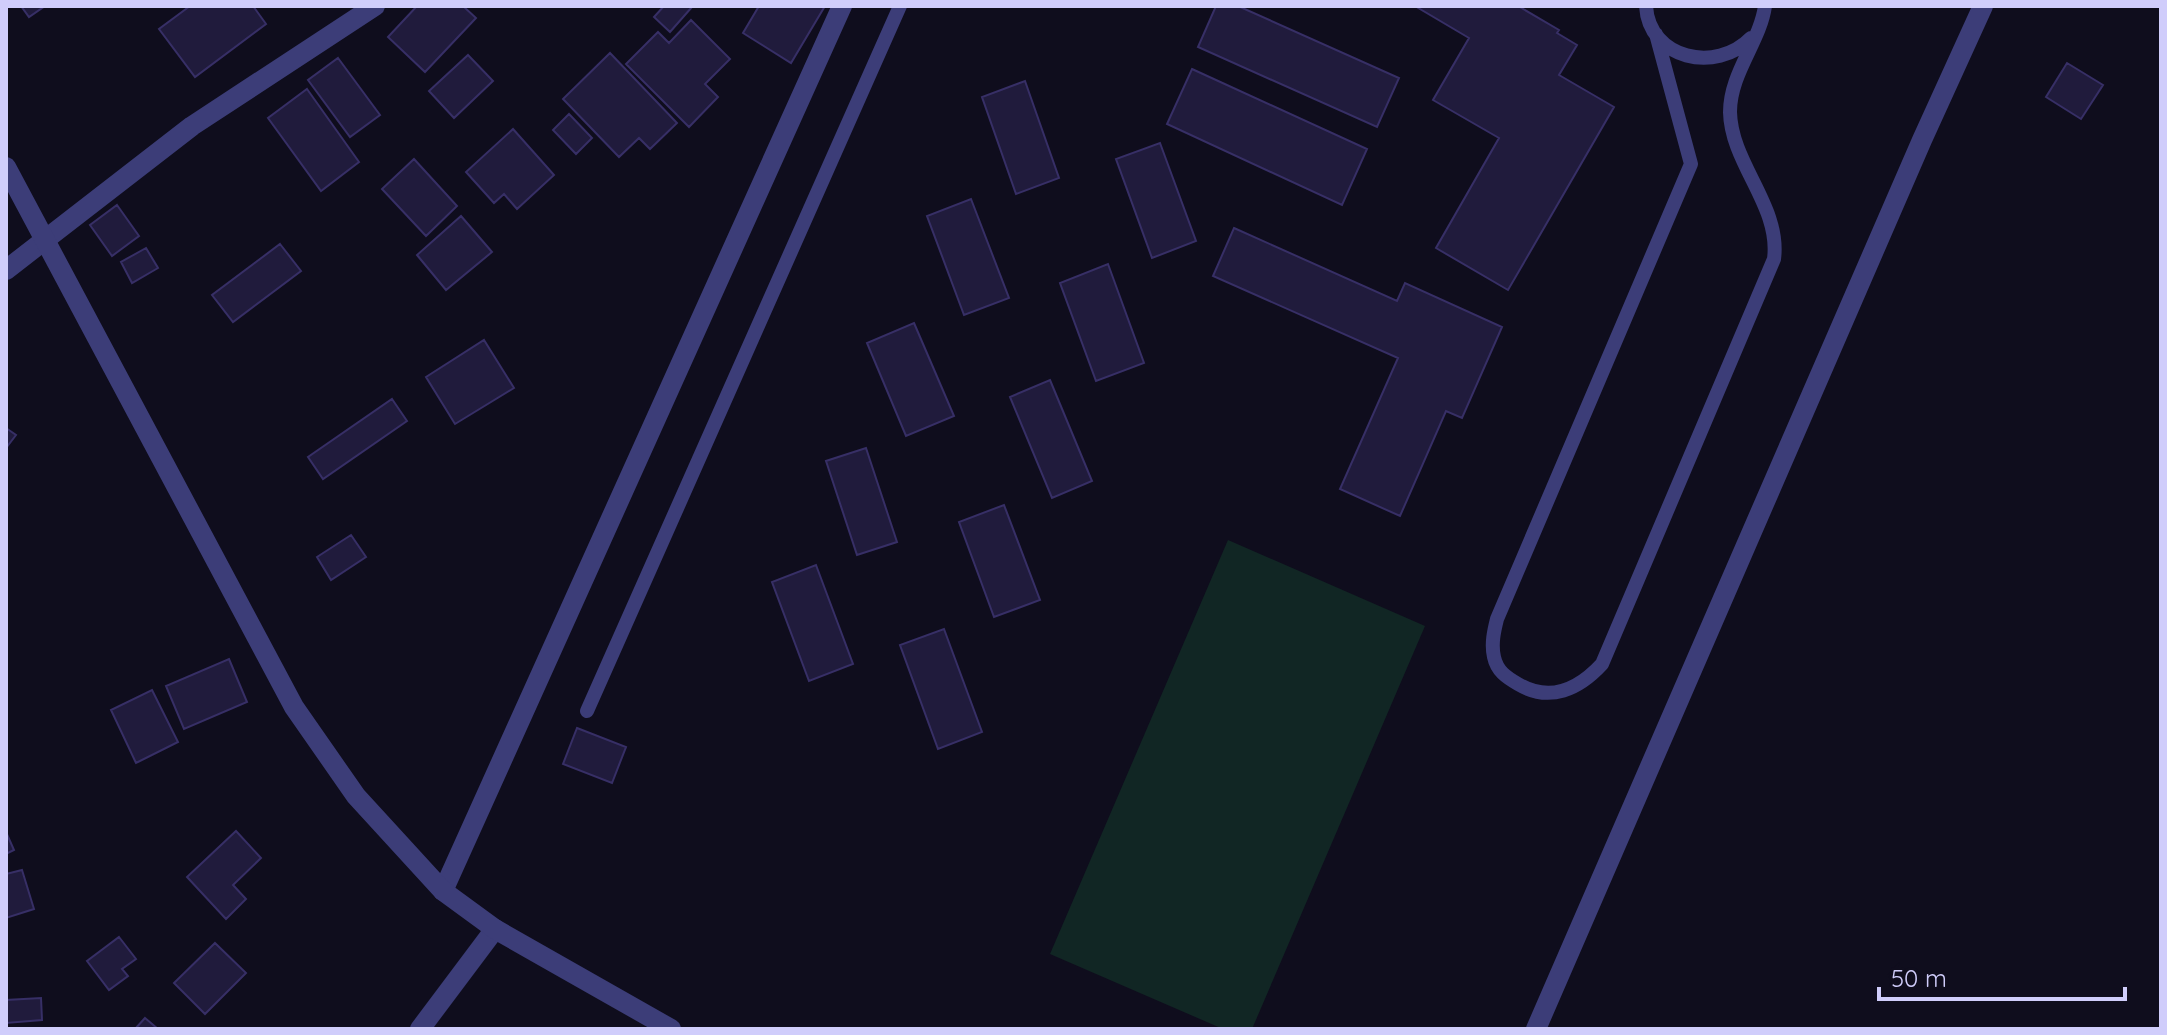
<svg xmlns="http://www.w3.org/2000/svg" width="2167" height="1035" font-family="Quicksand,sans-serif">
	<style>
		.green { fill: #112624 }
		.building { fill: #201b3c; stroke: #372f66; stroke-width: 2 }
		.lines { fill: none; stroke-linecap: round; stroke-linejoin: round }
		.service { stroke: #3c3d78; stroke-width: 14 }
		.minor { stroke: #3c3d78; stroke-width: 20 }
		.tertiary { stroke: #3c3d78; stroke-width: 20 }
	</style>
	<rect width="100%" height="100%" fill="#0f0d1d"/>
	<!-- green -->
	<path class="green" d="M1228,540l197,86 -173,403h-29l-173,-75z"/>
	<!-- building -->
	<path class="building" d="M21,6h24l-16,11z
		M190,6h63l13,18 -71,53 -36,-48z
		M417,6h46l13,12 -51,54 -37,-35z
		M664,6h27l1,1 -22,25 -16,-15z
		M759,6h66l-34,57 -48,-30z
		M1216,6h22l161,72 -22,49 -179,-80z
		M1415,6h103l41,24 -2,3 20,12 -18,30 55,32 -106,183 -72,-42 63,-110 -66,-38 36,-62z
		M691,20l39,39 -25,25 13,13 -29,30 -63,-63 32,-32 11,11z
		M610,53l67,70 -27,26 -11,-11 -20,19 -56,-58z
		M468,55l25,26 -39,37 -25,-27z
		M338,58l42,57 -30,22 -42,-57z
		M2067,63l36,22 -22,34 -35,-22z
		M1192,69l175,80 -25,56 -175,-81z
		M1025,81l34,97 -43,16 -34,-97z
		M307,89l52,73 -38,29 -53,-73z
		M569,114l23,24 -16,16 -23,-24z
		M513,129l41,46 -37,34 -13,-15 -10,9 -28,-31z
		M1160,143l36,98 -44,17 -36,-99z
		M414,159l43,47 -31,30 -44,-47z
		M971,199l38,99 -45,17 -37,-99z
		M117,205l22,31 -27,20 -22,-31z
		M461,216l31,36 -46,38 -29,-35z
		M1234,228l163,73 8,-18 97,44 -40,91 -16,-7 -46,105 -60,-27 58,-131 -185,-82z
		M280,244l21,27 -68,51 -21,-27z
		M146,248l12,20 -26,15 -11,-21z
		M1108,264l36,99 -48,18 -36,-98z
		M914,323l40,93 -48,20 -39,-93z
		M484,340l30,48 -59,36 -29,-47z
		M1050,380l42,101 -40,17 -42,-101z
		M392,399l15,22 -84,58 -15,-22z
		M6,428l10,7 -10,13z
		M866,448l31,94 -40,13 -31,-94z
		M1004,505l36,95 -46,17 -35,-95z
		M351,535l15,22 -35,23 -14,-23z
		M816,565l37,99 -44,17 -37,-99z
		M944,629l38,103 -44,17 -38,-104z
		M229,659l18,43 -63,27 -18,-43z
		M152,690l26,52 -42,21 -25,-53z
		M577,728l49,19 -14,36 -49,-19z
		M236,831l25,27 -28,27 13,14 -20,20 -39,-42z
		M6,832l8,18 -8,4z
		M22,870l12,39 -28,9v-44z
		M119,937l17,22 -14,10 6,7 -19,14 -22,-29z
		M215,943l31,30 -41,41 -31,-31z
		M41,998l1,22 -36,3v-23z
		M145,1018l13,11h-23z"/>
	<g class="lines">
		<!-- service -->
		<path class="service" d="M1646,6c3,53 70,68 105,32
			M1656,34l35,130 -194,455c-3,12 -6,25 -3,38 3,14 12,20 24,27 32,19 61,5 84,-20l172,-405c7,-53 -43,-95 -44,-147 0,-39 30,-70 35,-106
			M587,711l313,-705"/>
		<!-- minor -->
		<path class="minor" d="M6,270l186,-144 183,-120
			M443,891l399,-885
			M420,1029l75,-100
			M1536,1029l386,-889 61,-134"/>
		<!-- tertiary -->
		<path class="tertiary" d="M6,167l288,540 62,89 87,95 52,38 176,100"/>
	</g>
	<!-- border -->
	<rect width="2167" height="1035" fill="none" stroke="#d0cdfb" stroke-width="16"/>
	<!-- scale -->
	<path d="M1879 987v12h246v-12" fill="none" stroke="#d0cdfb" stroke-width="4"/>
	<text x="1891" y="987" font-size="24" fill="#d0cdfb" stroke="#0f0d1d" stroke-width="6" paint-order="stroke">50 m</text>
</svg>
